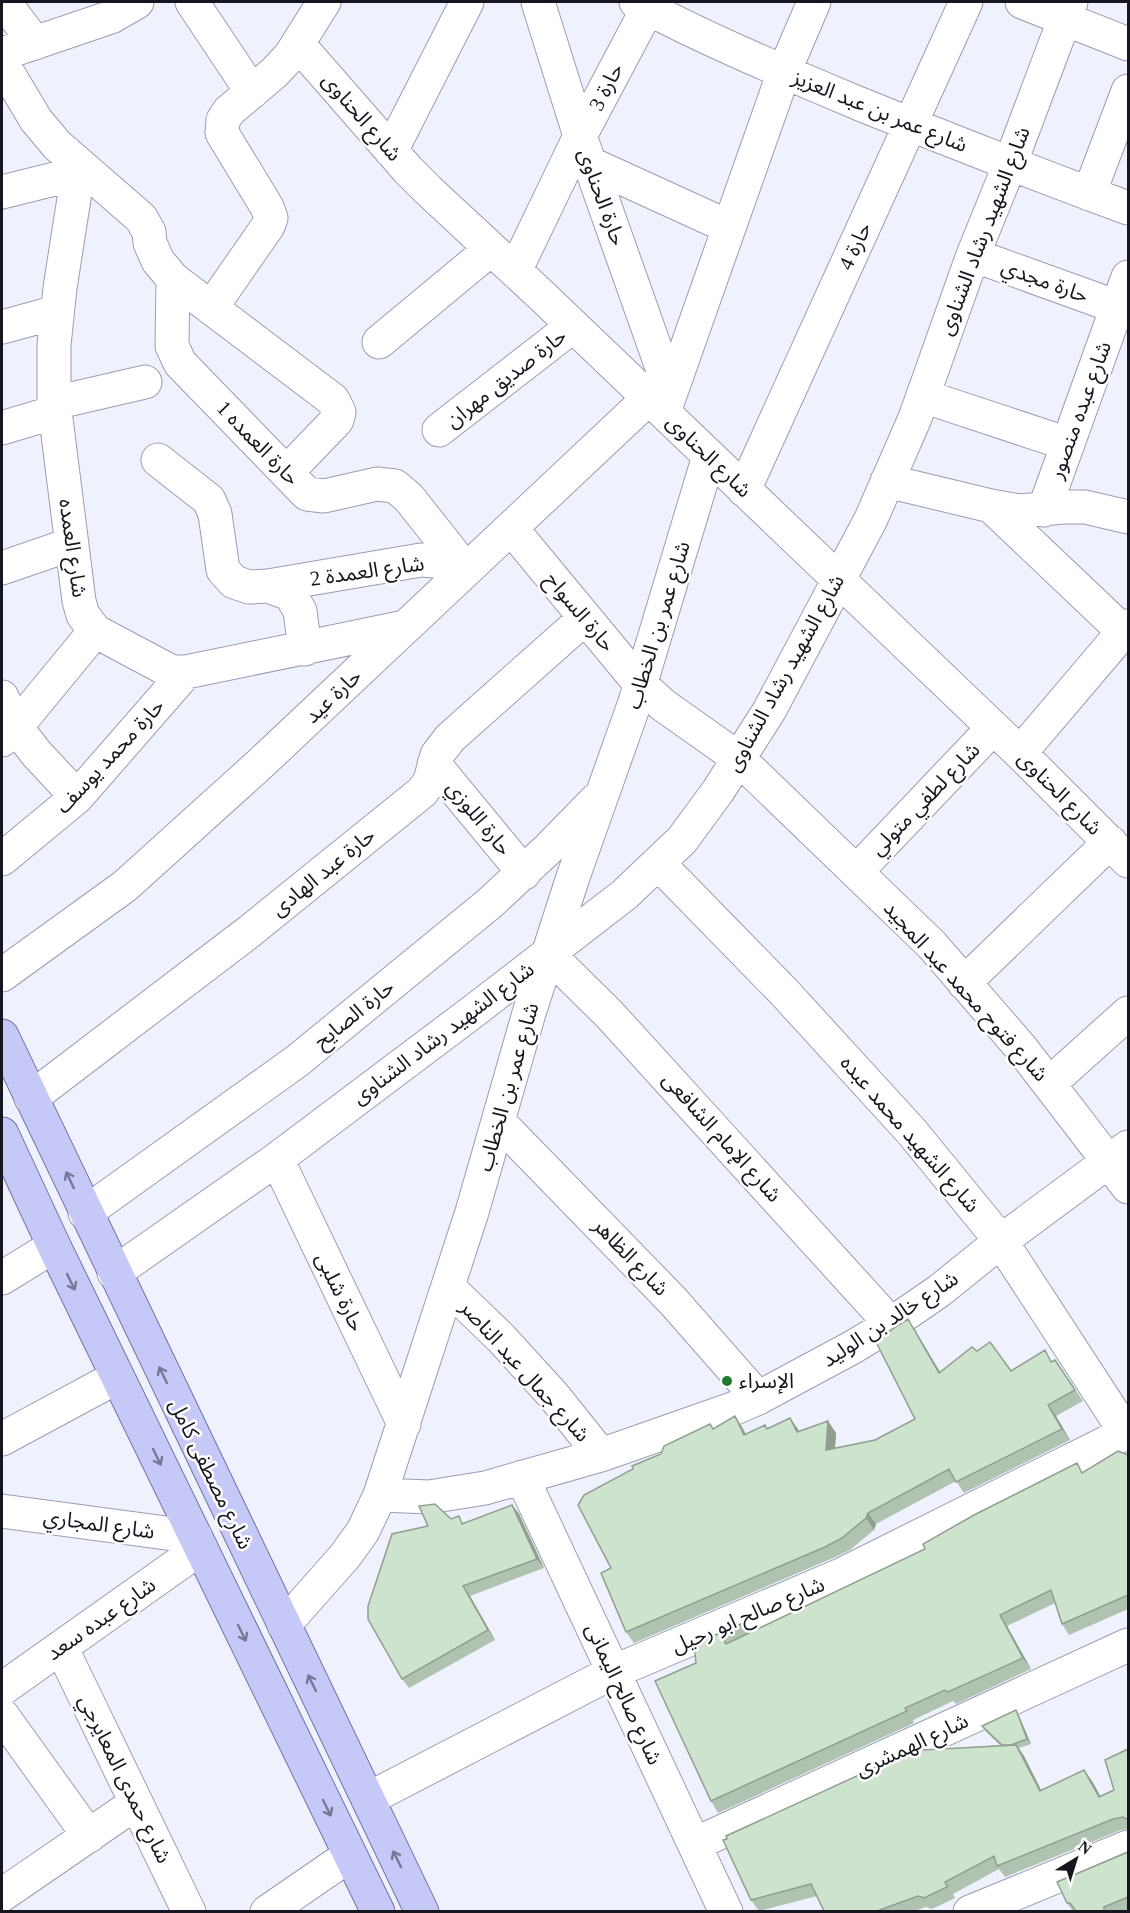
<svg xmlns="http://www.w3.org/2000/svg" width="1130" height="1913" font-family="'Times New Roman','Noto Sans Arabic',serif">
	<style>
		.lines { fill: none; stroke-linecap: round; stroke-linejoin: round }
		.minor-casing { stroke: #9b9db6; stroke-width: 35 }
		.primary-casing { stroke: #6f72a8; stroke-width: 35 }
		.minor { stroke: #fff; stroke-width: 33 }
		.primary { stroke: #c6c8f7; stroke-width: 33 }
		.wall { fill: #b0c3b0 }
		.shaded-wall { fill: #909f90 }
		.building { fill: #cde3cd; stroke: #909f90; stroke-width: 1.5 }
		.oneway { stroke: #767896 }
		.poi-dot { fill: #1c7b2c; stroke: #fff; stroke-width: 2 }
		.labels { text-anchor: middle; stroke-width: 5; stroke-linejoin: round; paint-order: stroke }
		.street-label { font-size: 21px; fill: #15161f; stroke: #fff }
		.poi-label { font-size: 21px; fill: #15161f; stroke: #fff; text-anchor: start }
	</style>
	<rect width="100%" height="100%" fill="#eff1fc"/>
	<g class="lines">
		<!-- minor casing -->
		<g class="minor-casing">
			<path id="minor" d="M4,2l31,41
				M192,2l60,90
				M538,2l42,134 90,254
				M636,2c73,39 148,70 224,102 89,36 178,71 268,104
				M1022,2l106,42
				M298,44l110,126 20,20 113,105 479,458 108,108
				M2,54l109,-37 26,-15
				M2,63l34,57 21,25 84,73 8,14 1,11 8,18 15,18 160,121 6,12 -2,8 -50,52
				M391,151l76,-149
				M591,164l138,63
				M78,173l-18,115 -6,57v58l25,198 4,14 12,16 77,41h14l219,-45
				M2,192l85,-21
				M1089,194l39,-103
				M973,255l144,52
				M515,271l65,-135 71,-134
				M173,279l-1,67 8,17 127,131 17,2 53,-12 18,2 14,12 57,72
				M211,308l57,-82 3,-8 -4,-11 -45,-74 1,-13 6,-9 45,-38 16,-17 34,-54
				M2,327l55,-15
				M379,342l112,-93
				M923,396l145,48
				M54,403l91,-21
				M664,412l120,-340 30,-70
				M2,428l53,-16
				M439,430l134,-104
				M158,460l51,40 6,14 8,56 11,12 15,5 19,-1 22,8 10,17 5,38
				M887,481l104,25 29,5 43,-4h22l43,10
				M744,490l222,-488
				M991,506l137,130
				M1044,510l84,-233
				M511,528l130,157 22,20 75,53 194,187 90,104 106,138
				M2,568l70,-24
				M268,586l153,-26 14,1 31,9
				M2,697l14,30 20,26 41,44
				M2,740l14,-13 79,-96
				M1020,753l108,-127
				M434,764l90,109
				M2,859l75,-62 109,-125
				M658,863l126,129 128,140 89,109 125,192
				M857,871l136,-143
				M548,954l61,60 282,310
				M2,975l123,-89 135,-122 389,-366
				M964,983l146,-141
				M1049,1084l79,-71
				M31,1098l219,-167 172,-139 8,-11 7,-26 13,-17 135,-120
				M498,1121l175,180 85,97
				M277,1159l127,265
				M85,1213l212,-152 193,-158 58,-54 48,-49
				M114,1273l163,-114 198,-149 149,-115 58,-55 36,-49 51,-80 102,-192 44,-101 58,-163 37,-91 61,-162
				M2,1278l52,-32
				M448,1287l53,51 52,57 48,60
				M2,1439l115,-62
				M522,1477l204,435
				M380,1495l49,2 56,-9 116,-33 134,-47 23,-10 95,-51 38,-23 48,-33 62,-50 127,-94
				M2,1511l194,26
				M284,1625l61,-69 18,-25 17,-36 92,-283 57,-199 44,-136 62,-175 74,-246
				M61,1647l128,265
				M2,1689l199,-141
				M2,1715l87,121
				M368,1799l245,-127 228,-97 287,-143
				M695,1844l433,-199
				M2,1895l134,-92
				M267,1912l83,-57
				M970,1912l158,-65"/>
		</g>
		<!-- primary casing -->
		<g class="primary-casing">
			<path id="primary" d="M2,1036l420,876
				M2,1134l52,112 324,666"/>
		</g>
		<!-- minor -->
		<use href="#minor" class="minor"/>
		<!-- primary -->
		<use href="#primary" class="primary"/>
	</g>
	<!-- wall -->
	<path class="wall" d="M915,1330l25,42 71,-1 41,-10 11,10 20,30 -27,15 14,24 -106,53 -8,-12 -80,43 -2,6 -24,20 -17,8 -199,85 -8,-11 -15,-64 22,-99 28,-15 49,-30 4,5 21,-13 11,18 19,-9 3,4 22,-11 9,14 29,-11 8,12 -1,16 40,-9 40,-21z
		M1128,1455v154l-59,26 -7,-11 -7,-21 -48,23 24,43 -75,35 -3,-3 -40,19 1,3 -196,90 -7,-12 -15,-138 47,-40 7,10 334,-161z
		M512,1505l7,9 25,54 -74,28 25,44 -86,48 -7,-9 26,-153 23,-7 13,4z
		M1016,1710l3,6 12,28 -12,4 5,8 17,34 51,-9 8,16 14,-7 14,-41v80l-7,1 -116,47 -6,-8 -46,25 2,4 -23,11 -6,-2 -12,4h-90l-7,-15 -58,15 -8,-11 174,-150 75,-5 -15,-14 -3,-5z
		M1128,1852v59h-55l-6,-8z"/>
	<!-- shaded-wall -->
	<path class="shaded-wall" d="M908,1319l7,11 32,54 -8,-11z
		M1048,1405l8,11 14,24 -8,-11z
		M735,1416l7,11 10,19 -8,-11z
		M790,1418l8,11 7,15 -8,-12z
		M828,1421l8,12 -2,29 -8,-12z
		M512,1505l7,9 25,54 -7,-9z
		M868,1513l8,11 -2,6 -8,-12z
		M463,1586l7,10 25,44 -7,-10z
		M1000,1615l7,11 24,43 -8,-11z
		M1016,1710l3,6 12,28 -4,-5z
		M1016,1745l8,11 23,46 -7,-11z
		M1084,1770l8,11 15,27 -8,-11z"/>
	<!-- building -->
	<path class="building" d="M908,1319l31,54 33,-26 5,4 13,-9 21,29 34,-21 6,12 4,-2 20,30 -27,15 14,24 -106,53 -7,-13 -81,44 -2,5 -24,20 -17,9 -199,85 -25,-59 10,-5 -33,-63 6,-10 49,-26 -1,-3 29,-12 3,-8 46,-22 3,5 22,-13 9,19 21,-10 2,4 23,-11 7,14 31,-11 -2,29 49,-10 40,-21 -40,-79z
		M1118,1451l10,4v140l-66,29 -11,-34 -51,25 23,43 -75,34 -3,-2 -40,18 2,3 -196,90 -56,-120 41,-18 -2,-19 49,-21 -20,16 3,5 199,-95 -2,-5 51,-29 103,-52 5,10z
		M435,1504l16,15 8,-3 3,8 50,-19 25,54 -74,27 25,44 -86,49 -34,-60v-13l24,-72 36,-8 -9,-20z
		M1016,1710l11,29 -16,6h-9l-20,-19z
		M1016,1745l24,46 44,-21 15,27 15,-7 -9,-30 23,-11v71l-5,-3 -10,2 -116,47 -3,-10 -49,26 2,5 -23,11 -6,-2 -41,15h-53l-13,-27 -60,16 -28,-60 4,-1 -1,-3 196,-90 1,4z
		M1128,1852v45l-24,10v4h-28l-6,-8h-3l-10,-21z"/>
	<!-- one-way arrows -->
	<defs><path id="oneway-shaft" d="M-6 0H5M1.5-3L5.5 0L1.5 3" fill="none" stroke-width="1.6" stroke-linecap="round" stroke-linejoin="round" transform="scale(1.5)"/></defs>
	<g class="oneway">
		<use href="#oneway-shaft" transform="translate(70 1180) rotate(-115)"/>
		<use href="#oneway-shaft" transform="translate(71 1282) rotate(64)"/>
		<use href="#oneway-shaft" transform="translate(163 1375) rotate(-116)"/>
		<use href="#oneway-shaft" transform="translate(157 1457) rotate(64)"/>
		<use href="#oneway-shaft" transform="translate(242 1633) rotate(64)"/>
		<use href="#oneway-shaft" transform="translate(312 1683) rotate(-116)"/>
		<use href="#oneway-shaft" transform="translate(327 1808) rotate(64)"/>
		<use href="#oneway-shaft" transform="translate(397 1859) rotate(-116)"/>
	</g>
	<!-- markers -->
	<circle class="poi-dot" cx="727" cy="1381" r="6"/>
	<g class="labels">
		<!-- street labels -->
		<g class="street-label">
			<text transform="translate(606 87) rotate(-63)" y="7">حارة 3</text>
			<text transform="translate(880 111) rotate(22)" y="7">شارع عمر بن عبد العزيز</text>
			<text transform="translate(362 117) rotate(49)" y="7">شارع الحناوى</text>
			<text transform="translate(602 197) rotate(70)" y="7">حارة الحناوى</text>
			<text transform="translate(984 231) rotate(-69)" y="7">شارع الشهيد رشاد الشناوى</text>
			<text transform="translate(855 246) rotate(-65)" y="7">حارة 4</text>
			<text transform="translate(1045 281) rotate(20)" y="7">حارة مجدي</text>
			<text transform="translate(506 378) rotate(-38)" y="7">حارة صديق مهران</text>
			<text transform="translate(1080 410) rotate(-70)" y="7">شارع عبده منصور</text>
			<text transform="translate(258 443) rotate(46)" y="7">حارة العمده 1</text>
			<text transform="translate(709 456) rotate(44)" y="7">شارع الحناوى</text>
			<text transform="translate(73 548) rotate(82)" y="7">شارع العمده</text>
			<text transform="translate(367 571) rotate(-8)" y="7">شارع العمدة 2</text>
			<text transform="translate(580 612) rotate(50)" y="7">حارة السواح</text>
			<text transform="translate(658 625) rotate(-73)" y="7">شارع عمر بن الخطاب</text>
			<text transform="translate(785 673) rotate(-61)" y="7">شارع الشهيد رشاد الشناوى</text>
			<text transform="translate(333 696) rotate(-43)" y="7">حارة عيد</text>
			<text transform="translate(110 756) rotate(-47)" y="7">حارة محمد يوسف</text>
			<text transform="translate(1060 793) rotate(45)" y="7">شارع الحناوى</text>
			<text transform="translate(925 799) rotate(-46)" y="7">شارع لطفي متولي</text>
			<text transform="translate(479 818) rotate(51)" y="7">حارة اللوزي</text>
			<text transform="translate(323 872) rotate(-39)" y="7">حارة عبد الهادى</text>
			<text transform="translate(966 991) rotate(48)" y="7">شارع فتوح محمد عبد المجيد</text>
			<text transform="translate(354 1014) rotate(-39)" y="7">حارة الصايح</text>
			<text transform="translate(443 1033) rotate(-37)" y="7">شارع الشهيد رشاد الشناوى</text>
			<text transform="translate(508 1087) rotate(-74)" y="7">شارع عمر بن الخطاب</text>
			<text transform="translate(910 1134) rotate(49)" y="7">شارع الشهيد محمد عبده</text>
			<text transform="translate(722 1137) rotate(48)" y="7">شارع الإمام الشافعى</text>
			<text transform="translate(631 1257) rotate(46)" y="7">شارع الظاهر</text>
			<text transform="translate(340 1292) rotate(64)" y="7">حارة شلبى</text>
			<text transform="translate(890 1319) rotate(-33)" y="7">شارع خالد بن الوليد</text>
			<text transform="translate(525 1371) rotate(48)" y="7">شارع جمال عبد الناصر</text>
			<text transform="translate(211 1474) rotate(64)" y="7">شارع مصطفى كامل</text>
			<text transform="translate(99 1524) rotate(8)" y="7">شارع المجاري</text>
			<text transform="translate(748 1615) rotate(-23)" y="7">شارع صالح ابو رحيل</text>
			<text transform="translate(101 1619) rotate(-35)" y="7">شارع عبده سعد</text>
			<text transform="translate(624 1694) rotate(65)" y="7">شارع صالح اليمانى</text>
			<text transform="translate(912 1745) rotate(-25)" y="7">شارع الهمشرى</text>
			<text transform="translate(125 1779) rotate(64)" y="7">شارع حمدى المعايرجي</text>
		</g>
		<!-- poi labels -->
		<g class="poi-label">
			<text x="739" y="1388">الإسراء</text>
		</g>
	</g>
	<!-- border -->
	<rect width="1130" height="1913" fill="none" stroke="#15161f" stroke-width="6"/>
	<!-- north arrow -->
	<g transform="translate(1076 1859) rotate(38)" stroke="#ffffff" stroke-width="4.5" paint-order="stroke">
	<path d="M0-4.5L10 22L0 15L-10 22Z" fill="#15161f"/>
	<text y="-9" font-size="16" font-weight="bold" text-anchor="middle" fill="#15161f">N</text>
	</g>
</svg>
